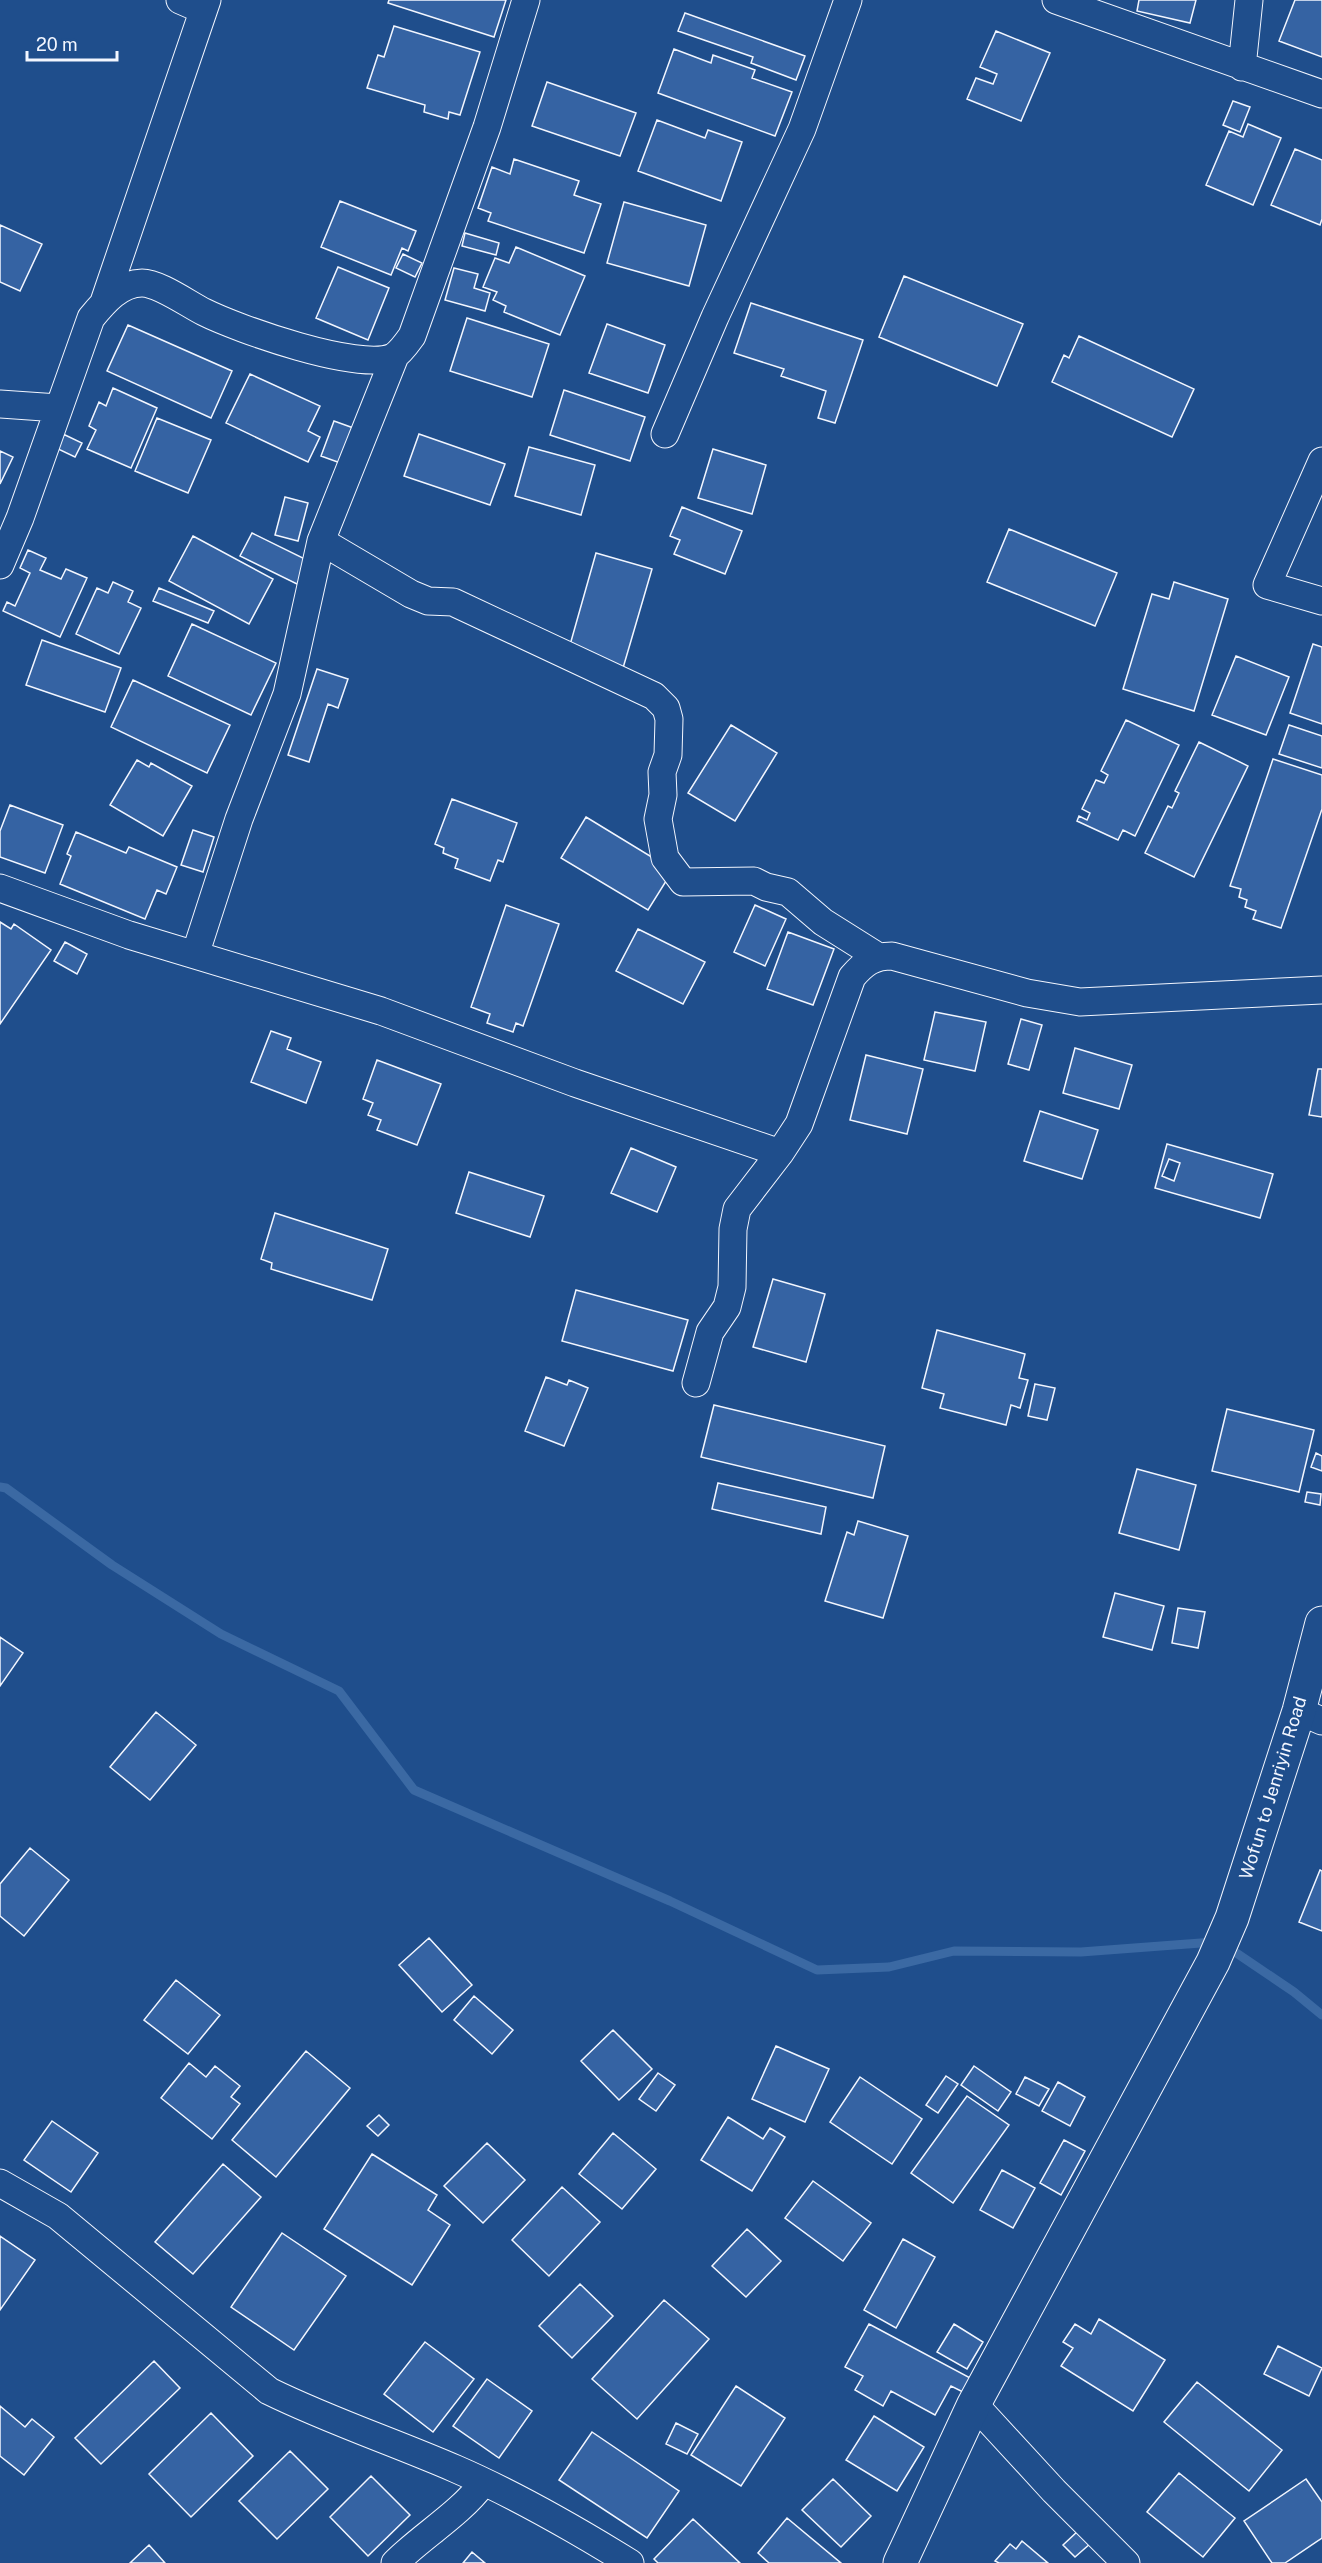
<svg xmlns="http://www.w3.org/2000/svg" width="1322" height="2563" font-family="'Public Sans',sans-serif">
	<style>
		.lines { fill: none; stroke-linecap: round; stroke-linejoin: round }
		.stream { stroke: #3b69a3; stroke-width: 9 }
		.building { fill: #3563a3; stroke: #f2f6ff; stroke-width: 1.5; fill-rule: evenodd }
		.minor-casing { stroke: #f2f6ff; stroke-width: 29 }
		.tertiary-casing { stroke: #f2f6ff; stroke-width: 35 }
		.minor { stroke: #1f4e8c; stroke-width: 27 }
		.tertiary { stroke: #1f4e8c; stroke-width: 33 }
		.labels { text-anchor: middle; stroke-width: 4.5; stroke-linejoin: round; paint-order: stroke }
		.street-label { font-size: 18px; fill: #f2f6ff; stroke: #1f4e8c }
	</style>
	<rect width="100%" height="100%" fill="#1f4e8c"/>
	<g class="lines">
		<!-- stream -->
		<path class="stream" d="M0,1487l6,1 106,77 109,69 118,57 75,99 256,111 147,69 72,-3 65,-16 127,1 133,-10
			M1226,1946l68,46 28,23"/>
	</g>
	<!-- building -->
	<path class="building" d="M389,0h117l-12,37 -106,-34z
		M1139,0h57l-6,23 -53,-12z
		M1295,0h27v57l-43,-16z
		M685,13l120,43 -9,24 -45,-17 2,-6 -75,-26z
		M394,26l86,26 -20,63 -11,-3 -1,7 -24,-7 1,-7 -58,-17 11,-33 6,2z
		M996,31l54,22 -29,68 -54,-22 9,-21 17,6 4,-10 -17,-7z
		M674,49l37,14 2,-8 42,15 -3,8 40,14 -17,44 -117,-43z
		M547,82l89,31 -16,43 -88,-30z
		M1233,101l17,6 -10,25 -17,-7z
		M657,120l48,18 3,-8 34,12 -21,59 -83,-30z
		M1248,124l33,14 -28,67 -47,-20 23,-54 14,6z
		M1295,149l27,11v59l-2,6 -49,-20z
		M514,159l65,22 -5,14 27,9 -17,49 -96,-32 3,-8 -13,-5 14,-41 18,7z
		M340,201l76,30 -8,20 -6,-3 -11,27 -70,-28z
		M624,202l82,23 -17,61 -82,-23z
		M0,225l42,19 -22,47 -20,-9z
		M465,233l34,10 -3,12 -34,-9z
		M516,247l69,29 -25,59 -56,-23 2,-6 -13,-6 4,-8 -14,-5 12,-29 14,5z
		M403,254l19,9 -7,14 -19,-9z
		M338,267l51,21 -21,52 -52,-22z
		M454,268l24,6 -4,14 16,5 -5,18 -40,-11z
		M904,276l119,48 -26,62 -118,-49z
		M751,303l112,37 -28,83 -17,-5 8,-27 -45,-15 3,-7 -50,-16z
		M467,318l82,26 -17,53 -82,-26z
		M607,324l58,21 -17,48 -59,-20z
		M128,325l104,46 -21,47 -104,-47z
		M1079,336l115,53 -22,48 -120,-55 12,-27 5,3z
		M250,374l70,32 -12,25 12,6 -12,25 -82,-39z
		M113,388l44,20 -26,60 -44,-19 9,-19 -7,-4 10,-24 7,4z
		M564,390l81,27 -15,44 -80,-26z
		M157,418l54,22 -23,53 -53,-22z
		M334,421l25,9 -13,35 -25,-9z
		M63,434l19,9 -7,14 -19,-9z
		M419,434l86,30 -15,41 -86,-29z
		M529,447l66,18 -14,50 -66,-19z
		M713,449l53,16 -14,49 -54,-16z
		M0,451l13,6 -13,27z
		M285,497l23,6 -10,38 -23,-6z
		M682,507l60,24 -17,43 -51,-20 6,-14 -10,-4z
		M1009,529l108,44 -22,53 -108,-44z
		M252,533l57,28 -12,23 -57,-28z
		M193,536l80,43 -24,45 -80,-43z
		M28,550l18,8 -6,12 21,9 5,-10 21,9 -27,59 -57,-26 4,-9 8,4 15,-33 -10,-5z
		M596,553l56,16 -29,99 -55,-16z
		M113,582l20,9 -5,11 13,6 -22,46 -43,-20 21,-46 11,5z
		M1174,582l54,17 -34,112 -71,-22 29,-95 17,5z
		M159,588l55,23 -6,12 -55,-22z
		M192,624l84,39 -25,52 -83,-39z
		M42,640l79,28 -16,44 -79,-27z
		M1313,644l9,3v77l-32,-11z
		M1236,656l53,21 -23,58 -54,-20z
		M317,669l31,10 -10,29 -10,-4 -19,58 -21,-7z
		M133,680l97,45 -23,48 -96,-46z
		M1126,720l53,25 -44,91 -12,-6 -5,10 -41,-19 2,-5 8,4 3,-7 -8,-4 14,-29 8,3 4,-8 -7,-4z
		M731,725l46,28 -42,68 -47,-28z
		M1289,725l33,11v32l-43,-14z
		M1199,742l49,24 -54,111 -49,-24 23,-47 4,2 7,-15 -4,-2z
		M1273,759l49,16v34l-41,119 -28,-9 3,-8 -11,-4 2,-7 -8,-3 2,-8 -11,-3z
		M137,760l12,7 2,-4 41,23 -29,50 -53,-31z
		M452,799l65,24 -14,39 -5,-2 -8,21 -35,-13 3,-9 -15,-6 1,-5 -9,-4z
		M10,805l53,20 -18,48 -45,-16v-26z
		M586,817l87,53 -25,40 -87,-52z
		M193,830l21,7 -11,35 -22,-7z
		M76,832l50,21 3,-6 48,20 -11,27 -9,-4 -12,29 -85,-35 11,-28 -4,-2z
		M506,905l53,19 -36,102 -7,-3 -3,9 -26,-9 3,-9 -19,-7z
		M755,905l31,14 -21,47 -31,-14z
		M0,922l11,7 3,-5 37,26 -51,74z
		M638,929l67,33 -22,42 -67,-33z
		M788,932l46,17 -21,56 -46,-16z
		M65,942l22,12 -10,20 -23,-13z
		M935,1012l51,10 -11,49 -51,-11z
		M1021,1019l21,6 -13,45 -21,-6z
		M271,1031l20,7 -4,11 34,13 -15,41 -55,-21z
		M1075,1048l57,17 -13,44 -56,-16z
		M866,1055l57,14 -16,65 -57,-14z
		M377,1060l64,24 -24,61 -40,-15 4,-10 -13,-5 5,-12 -10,-4z
		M1318,1069h4v48l-13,-2z
		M1040,1111l58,19 -16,49 -58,-18z
		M1167,1144l106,30 -13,44 -105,-30zM1169,1159l11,4 -6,18 -12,-5z
		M631,1148l45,19 -19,45 -46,-19z
		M469,1172l75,24 -14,41 -74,-24z
		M275,1213l113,36 -16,51 -101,-31 1,-6 -11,-4z
		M773,1279l52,15 -19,68 -53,-15z
		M576,1290l112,30 -15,51 -111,-30z
		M937,1330l88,24 -6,24 9,2 -8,28 -9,-3 -5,20 -66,-17 4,-14 -22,-6z
		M546,1377l21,8 2,-5 19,8 -24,58 -39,-15z
		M1035,1384l20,4 -8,32 -19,-4z
		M714,1405l171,41 -12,52 -172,-41z
		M1227,1409l87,21 -15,62 -87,-21z
		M1316,1453l6,3v15l-11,-4z
		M1137,1469l59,16 -17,65 -60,-17z
		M718,1483l108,24 -5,27 -109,-25z
		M1307,1492l14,2 -1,11 -15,-3z
		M858,1521l50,15 -25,82 -58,-17 22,-69 7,3z
		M1115,1593l49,13 -12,44 -49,-13z
		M1178,1608l27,4 -7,36 -26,-5z
		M0,1637l23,16 -23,33z
		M156,1712l40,33 -46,55 -40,-33z
		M30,1848l39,32 -45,56 -24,-20v-32z
		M1320,1870l2,1v60l-23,-9z
		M429,1938l43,47 -30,27 -43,-47z
		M176,1980l44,35 -32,39 -44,-34z
		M474,1996l39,34 -21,24 -38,-34z
		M613,2030l39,39 -33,31 -38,-39z
		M776,2046l53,23 -24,53 -53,-23z
		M306,2051l44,37 -74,89 -44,-37z
		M189,2063l17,14 9,-11 25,20 -9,11 9,7 -28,35 -51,-41z
		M974,2066l37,26 -13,19 -37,-26z
		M658,2073l17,12 -19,26 -17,-12z
		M946,2076l12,8 -20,29 -12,-8z
		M860,2077l62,42 -30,45 -62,-42z
		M1025,2077l24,12 -10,17 -23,-12z
		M1058,2082l27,15 -15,29 -28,-15z
		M967,2096l42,29 -56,78 -42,-30z
		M379,2115l10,10 -11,11 -11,-10z
		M728,2117l35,22 7,-11 15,9 -33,54 -51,-31z
		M52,2121l46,32 -27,39 -47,-32z
		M613,2133l43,36 -34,40 -43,-35z
		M1064,2140l21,11 -24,44 -21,-12z
		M487,2143l38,37 -42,43 -39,-37z
		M372,2154l65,41 -9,15 22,15 -38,60 -88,-56z
		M223,2164l38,33 -68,77 -38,-32z
		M1002,2170l33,18 -22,40 -33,-18z
		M813,2181l58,42 -28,38 -58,-43z
		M562,2187l38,35 -51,54 -37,-36z
		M747,2229l34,32 -35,36 -34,-31z
		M282,2233l64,43 -52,74 -63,-43z
		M0,2236l35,24 -35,50z
		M903,2239l32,18 -39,71 -32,-18z
		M580,2284l33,32 -41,42 -33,-32z
		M664,2300l45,39 -72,80 -45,-40z
		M1099,2319l66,41 -32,51 -72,-45 12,-18 -10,-6 12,-18 16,10z
		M869,2324l105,56 -7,14 -16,-8 -16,29 -44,-24 -8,15 -28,-16 8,-14 -18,-9z
		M954,2324l29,18 -16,27 -30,-17z
		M425,2342l49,37 -41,53 -49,-38z
		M1278,2346l44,22 -13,28 -45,-22z
		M154,2361l26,27 -79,76 -26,-26z
		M487,2379l45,32 -33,47 -46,-32z
		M1197,2382l85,68 -33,41 -85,-69z
		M736,2386l49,32 -44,68 -50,-31z
		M0,2406l25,21 7,-8 22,18 -30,38 -24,-19z
		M211,2413l42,43 -62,61 -42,-43z
		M874,2416l50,31 -27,44 -51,-31z
		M676,2423l22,11 -11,20 -21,-10z
		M592,2432l87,59 -32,47 -88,-58z
		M290,2451l38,38 -51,50 -38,-38z
		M1179,2473l56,45 -32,39 -56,-45z
		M371,2476l39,39 -42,41 -38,-39z
		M833,2479l38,37 -30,31 -39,-37z
		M1306,2479l16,23v36l-37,25h-13l-28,-42z
		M787,2518l54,45h-72l-11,-10z
		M693,2519l47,44h-82l-4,-4z
		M1079,2530l12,13 -16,14 -12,-12z
		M1022,2541l26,22h-49l-4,-2 15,-17 6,5z
		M149,2545l16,18h-35z
		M472,2552l13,11h-22z"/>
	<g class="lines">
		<!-- minor casing -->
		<g class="minor-casing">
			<path id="minor" d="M180,0l23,10
				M1056,0l266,94
				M1242,67l7,-67
				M104,302l103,-302
				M0,404l58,4
				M665,434l50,-117 87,-188 46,-129
				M1322,461l-55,124 55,16
				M321,541l90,53 17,7 25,1 201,94 12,12 3,11 -1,36 -6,17 1,23 -5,24 7,39 18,24 71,-1 12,6 22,5 35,30 54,34
				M0,565l20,-47 71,-200c13,-16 29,-35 51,-35 17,0 46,21 62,29 34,17 155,60 189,45 7,-4 14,-14 19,-21l75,-209 39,-127
				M0,888l129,47 252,76 194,72 205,70
				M195,955l44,-136 48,-125 34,-153 74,-185
				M696,1383l14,-51 17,-25 5,-20 1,-58 4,-20 43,-56 19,-29 53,-147c12,-14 21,-21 40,-21l135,37 53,9 242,-12
				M1299,1711l23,10
				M0,2183l58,33 211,175c61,30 125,51 187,78 60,26 119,60 174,94
				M974,2404l80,87 72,72
				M395,2563c28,-28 64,-48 88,-80"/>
		</g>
		<!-- tertiary casing -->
		<g class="tertiary-casing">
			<path id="tertiary" d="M900,2563l74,-159 239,-442 19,-44 67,-207 23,-88"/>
		</g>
		<!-- minor -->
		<use href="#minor" class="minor"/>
		<!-- tertiary -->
		<use href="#tertiary" class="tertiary"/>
	</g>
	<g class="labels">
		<!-- street labels -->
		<g class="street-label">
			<text transform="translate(1273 1788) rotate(-73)" y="6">Wofun to Jenriyin Road</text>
		</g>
	</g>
	<!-- scale -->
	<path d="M27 51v9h90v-9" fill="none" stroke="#f2f6ff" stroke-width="3"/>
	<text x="36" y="51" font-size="18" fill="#f2f6ff" stroke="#1f4e8c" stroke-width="4.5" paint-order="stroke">20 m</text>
</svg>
